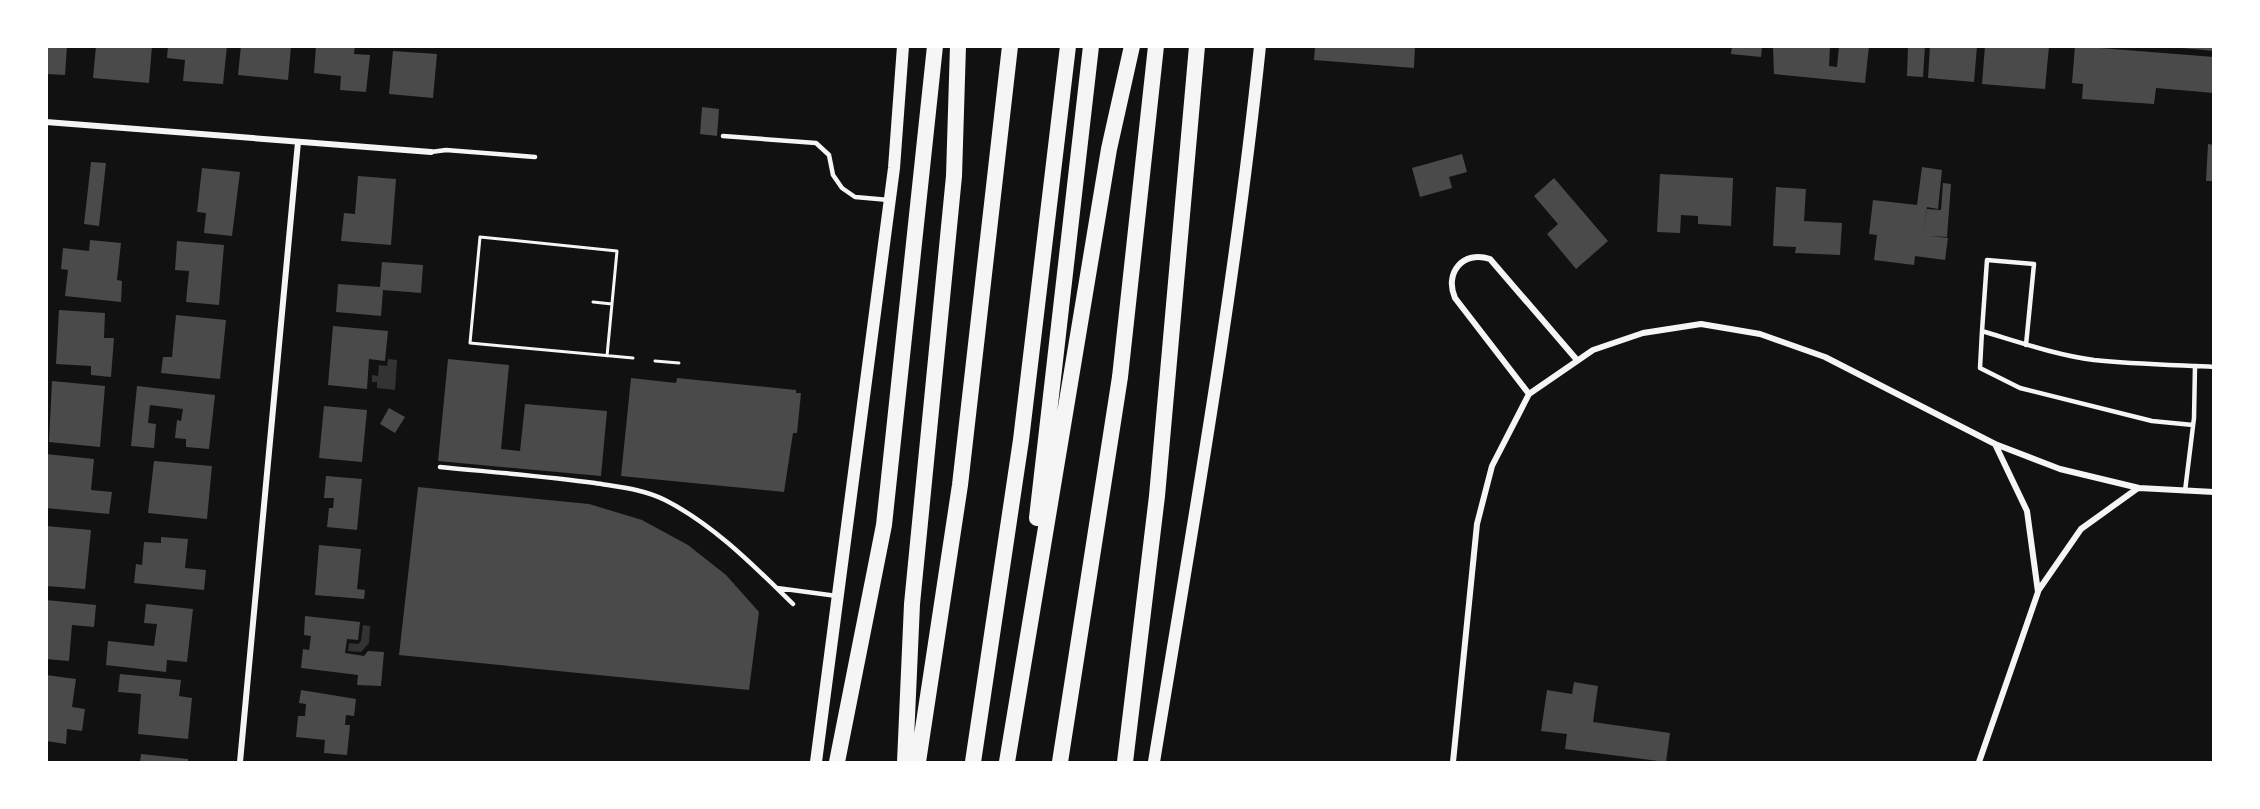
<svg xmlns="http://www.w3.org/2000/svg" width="2260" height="809" font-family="'Work Sans',sans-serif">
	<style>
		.water { fill: #333 }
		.building { fill: #4a4a4a }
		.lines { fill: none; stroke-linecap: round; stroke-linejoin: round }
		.path { stroke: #f5f5f5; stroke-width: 3 }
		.service { stroke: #f5f5f5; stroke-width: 4.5 }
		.minor { stroke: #f5f5f5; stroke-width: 6 }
		.secondary { stroke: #f5f5f5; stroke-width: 12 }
		.motorway { stroke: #f5f5f5; stroke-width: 16 }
	</style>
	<rect width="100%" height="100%" fill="#111"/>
	<!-- water -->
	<path class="water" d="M388,359l9,1 -2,30 -18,-2v-6h-5v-7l6,1 1,-11 8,1z
		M363,625l7,1 -1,17 -8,9 -13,-1 1,-8 9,1 3,-3z"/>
	<!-- building -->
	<path class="building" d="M46,46h21l-2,29 -19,-1z
		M96,46h56l-3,37 -56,-5z
		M168,46h59l-4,38 -40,-3 2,-21 -18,-2z
		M241,46l50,1 -3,33 -50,-5z
		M316,46h39l-1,8 16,1 -4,37 -26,-2 1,-14 -27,-3z
		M1315,46h100l-1,22 -100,-8z
		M1732,46h30l-1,11 -30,-3z
		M1773,46h57l-1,20 8,1 2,-21h30l-4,37 -91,-9z
		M1908,46h17l-2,31 -16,-1z
		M1930,46h47l-3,36 -46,-4z
		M1985,46h64l-4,43 -63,-5z
		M2075,46l139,11v36l-58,-5 -2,16 -72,-5 1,-15 -11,-1z
		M2182,46h32v5l-32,-3z
		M393,51l44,3 -4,44 -44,-4z
		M702,107l17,2 -2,27 -17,-2z
		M2208,144l6,1v36h-8z
		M1462,154l5,18 -18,5 3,11 -32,9 -8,-29z
		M91,162l15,1 -7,63 -15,-2z
		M1922,167l20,3 -4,39 -11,-2 -4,28 4,-26 14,1 2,-27 8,1 -4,53 -17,-1 18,2 -3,22 -30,-4 -1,9 -40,-5 3,-25 -8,-1 4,-34 44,5z
		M202,168l38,4 -8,64 -28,-3 2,-20 -9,-1z
		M1660,174l73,4 -2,48 -33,-2v-8l-17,-1 -1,18 -23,-1z
		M358,176l38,3 -5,66 -50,-4 3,-28 11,1z
		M1554,178l54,63 -32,28 -29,-35 11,-10 -24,-28z
		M1776,187l30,2 -2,32 38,2 -2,32 -45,-2 1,-6 -23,-1z
		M90,240l31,3 -4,37 5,1 -1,21 -56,-6 3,-26 -7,-1 2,-21 26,3z
		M177,241l47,4 -5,60 -33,-3 3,-31 -14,-1z
		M382,262l41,3 -2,28 -38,-3 -2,26 -45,-4 2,-28 42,3z
		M59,310l46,3 -1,25h10l-3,39 -20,-2v-9l-35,-2z
		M176,315l50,5 -6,59 -59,-6 2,-16h9z
		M333,326l55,5 -3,30 -16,-2 -2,30 -39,-4z
		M448,359l61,6 -8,84 19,2 5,-47 82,7 -6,65 -163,-15z
		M631,378l45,5 1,-5 119,12v3h5l-4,40h-4l-9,59 -163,-16z
		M52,381l53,5 -5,61 -51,-5z
		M137,386l78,9 -6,54 -23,-2v-8l-11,-1 2,-18 4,1 2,-12 -33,-4 -2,18 8,1 -2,24 -23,-2z
		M324,406l43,4 -5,52 -43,-4z
		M389,408l16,9 -10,16 -15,-9z
		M46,454l48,5 -3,31 21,2 -3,22 -63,-6z
		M154,461l58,5 -5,53 -59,-6z
		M326,476l36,3 -5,51 -30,-3 2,-19h4l1,-10h-10z
		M418,487l171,17 53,16 46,25 38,30 33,37 -10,78 -350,-35z
		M46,526l45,4 -6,59 -39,-3z
		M161,537l27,2 -3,29 21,2 -2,20 -70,-7 2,-19 6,1 2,-23 17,1z
		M319,545l42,4 -4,40 8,1 -1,9 -49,-4z
		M46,600l50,5 -2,22 -22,-2 -3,36 -23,-2z
		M146,604l47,5 -6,53 -20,-2 -1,12 -60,-7 2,-24 46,5 3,-22 -13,-1z
		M305,616l55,6 -2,18 -11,-1 -2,14 19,3 4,-5 16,1 -3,34 -24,-1 1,-10 -57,-7 2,-19 6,1 2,-14 -7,-1z
		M120,674l61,6 -2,16 13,2 -4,41 -50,-5 3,-40 -23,-2z
		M46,675l30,4 -4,28 13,2 -3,22 -15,-2 -1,15 -20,-3z
		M1574,682l24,4 -5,36 77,11 -4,29 -101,-13 2,-15 -26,-3 6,-41 25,4z
		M301,690l55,9 -2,17 -8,-1 -1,10h5l-3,30 -23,-2 1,-13 -29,-3 2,-21h7l1,-12 -7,-1z
		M141,754l47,5v3h-48z"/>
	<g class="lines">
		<!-- path -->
		<path class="path" d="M593,302l19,2
			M607,356l10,-105 -137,-14 -10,106 163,15
			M655,361l24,2"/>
		<!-- service -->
		<path class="service" d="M723,136l93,7 13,12 4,20 9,13 13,9 34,3
			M431,152l15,-2 89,7
			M1982,331l-2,37 40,20 132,33 41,4
			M2026,345l8,-81 -47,-4 -5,71c37,11 74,24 112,29 39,4 80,5 120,7
			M440,467c51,5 103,9 155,16 24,4 48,6 70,17 49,25 89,66 128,104
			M2185,491l9,-73 1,-52
			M777,588l60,8"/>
		<!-- minor -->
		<path class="minor" d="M46,122l385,30
			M1529,394l-74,-96c-11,-25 8,-48 35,-39l87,101
			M2038,591l43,-62 57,-41
			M240,762l58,-620
			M1453,762l24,-238 15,-58 37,-72 64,-44 50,-17 58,-9 59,10 65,23 170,87 65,25 79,19 75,4
			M1979,762l59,-170 -11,-81 -32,-67"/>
		<!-- secondary -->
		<path class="secondary" d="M816,762l78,-594 9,-122
			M1154,762c39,-238 81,-475 106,-716"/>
		<!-- motorway -->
		<path class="motorway" d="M1037,518l54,-472
			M837,762l47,-237 51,-479
			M905,762l7,-158 42,-428 4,-130
			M918,762l42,-277 50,-439
			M973,762l48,-322 47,-394
			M1007,762l102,-613 23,-103
			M1060,762l60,-385 36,-331
			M1125,762l32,-266 40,-450"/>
	</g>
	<!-- border -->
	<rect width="2260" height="809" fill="none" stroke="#ffffff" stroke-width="96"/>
</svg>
